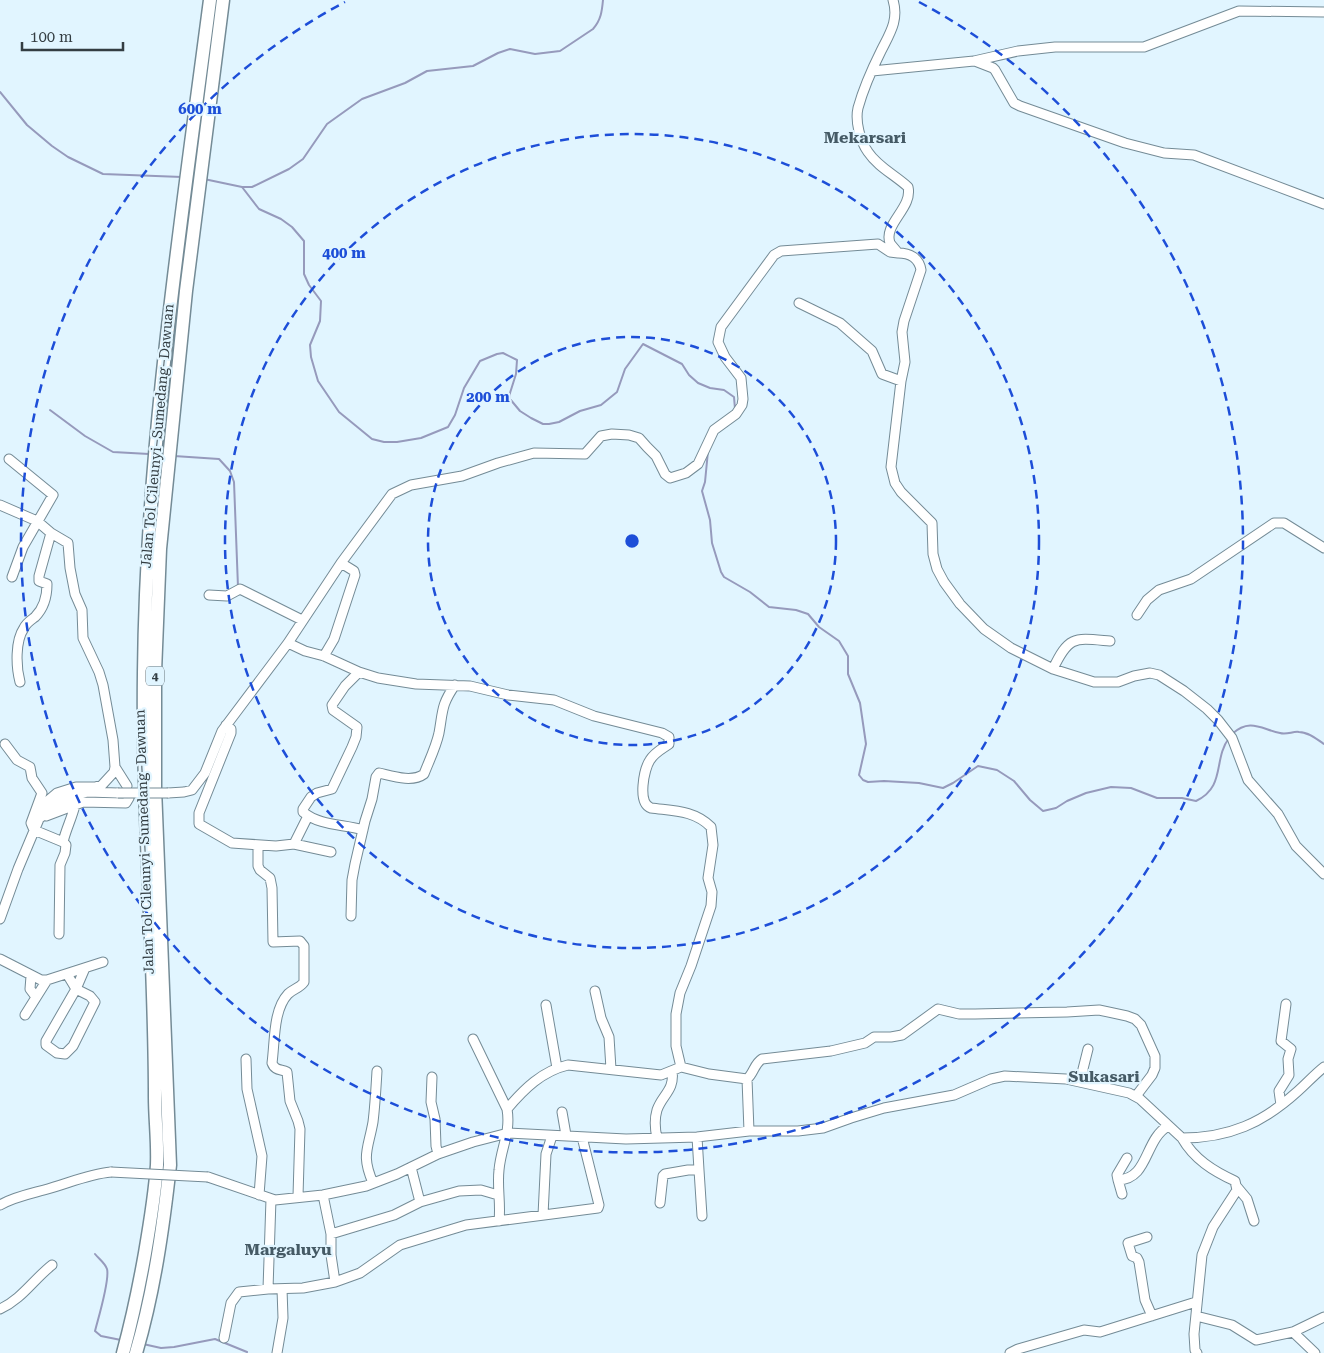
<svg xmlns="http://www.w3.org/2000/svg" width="1324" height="1353" font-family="'Roboto Serif',serif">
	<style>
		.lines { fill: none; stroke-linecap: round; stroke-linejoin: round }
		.stream { stroke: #969abc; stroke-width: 2 }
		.minor-casing { stroke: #748b96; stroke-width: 11 }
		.highway-casing { stroke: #748b96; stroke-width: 15 }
		.minor { stroke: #fff; stroke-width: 9 }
		.highway { stroke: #fff; stroke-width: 12 }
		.minor-bridge-casing { stroke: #748b96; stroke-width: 11; stroke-linecap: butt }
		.minor-bridge { stroke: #fff; stroke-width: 9 }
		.ring { fill: none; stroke: #1d4ed8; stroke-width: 2.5; stroke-dasharray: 9 6 }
		.labels { text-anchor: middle; stroke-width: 4.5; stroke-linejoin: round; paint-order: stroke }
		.shield { fill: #e1f5ff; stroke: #67747b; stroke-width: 1 }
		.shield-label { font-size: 12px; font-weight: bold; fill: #333d42 }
		.street-label { font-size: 14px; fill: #333d42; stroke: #e1f5ff }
		.quarter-label { font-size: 16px; font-weight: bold; fill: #455a65; stroke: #e1f5ff }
		.centre { fill: #1d4ed8; stroke: #e1f5ff; stroke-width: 2.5 }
		.ring-label { font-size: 15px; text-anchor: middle; font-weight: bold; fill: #1d4ed8; stroke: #e1f5ff; stroke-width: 4.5; stroke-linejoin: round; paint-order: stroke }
	</style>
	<rect width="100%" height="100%" fill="#e1f5ff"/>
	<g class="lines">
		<!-- stream -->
		<path class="stream" d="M0,92l27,33 25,21 16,11 35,17 79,3
			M204,179l38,8h10l37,-18 14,-10 24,-35 35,-25 43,-16 22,-12 46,-5 25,-13 12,-4 25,5 25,-3 33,-22c8,-9 9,-18 10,-29
			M242,187l17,22 22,10 11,8 12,14v33l5,11 12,16 -1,20 -10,24 1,12 7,24 21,31 33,27 12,3h13l24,-4 27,-11 7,-12 9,-27 16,-27 17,-7 6,-1 14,7 -1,14 -6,19v6l10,12 11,7 12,6h6l10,-2 21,-11 21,-6 16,-13 8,-23 18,-25 39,20 7,11 9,8 12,5 14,2 10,7 1,12
			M50,410l35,26 28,16 36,2
			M708,451l-3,31 -3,9 8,29 2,23 9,29 3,5 26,15 19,15 27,3 12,4 11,13 20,14 9,15v18l12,29 6,41 -7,31 4,5 5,2 16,-1 35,2 24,5 10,-5 25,-17 19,4 17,11 16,19 13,11 13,-3 11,-7 19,-8 25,-6 20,1 26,10h25l14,3c30,-14 17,-42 33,-63
			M174,456l45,3 11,12 4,11 4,105
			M1232,734c18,-16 29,-5 48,-1 7,2 13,-2 19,-1 9,0 18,7 25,12
			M95,1254c4,5 10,9 12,15 3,11 -9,50 -12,62l6,5 20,4
			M143,1344l18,4 13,-1 41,-8 32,13"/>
		<!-- minor casing -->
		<g class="minor-casing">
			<path id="minor" d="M893,0c6,20 -3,33 -12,51 -8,16 -18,39 -23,57 -3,13 2,33 10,44 10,15 27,23 40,35 5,21 -25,37 -18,56 2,3 6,7 8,10 12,0 21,5 23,17l-17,51 -2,11 3,30 -4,19 -10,86 4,16 6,9 31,31 1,31 4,15 7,13 16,22 24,25 27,19 42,21 41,13h24l16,-6 16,-3 9,2 25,16 23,18 11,11 14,18 16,42 30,34 18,32 28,28
				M975,61l18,7 2,2 19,33 6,3 105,37 39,10 30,2 130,49
				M872,71l102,-10 44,-10 37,-4h89l95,-36 85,1
				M799,303l41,20 32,28 10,23 19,7
				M9,459l44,36 -30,52 -11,30
				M0,505l37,16 14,12 17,10 2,25 5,26 7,16 1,28 16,34 4,13 10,55 2,27 -1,5 -12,13 -7,2h-19l-19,6 -13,11 -5,15
				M209,595l18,1 13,-7 62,31
				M1137,615l10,-15 12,-10 32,-11 83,-56h10l40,25
				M288,643l17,8 19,5 35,16
				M324,656l10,-17 21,-64 -1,-4 -13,-8
				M1053,669c16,-34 22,-31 57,-28
				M20,682c-4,-15 -5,-41 4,-54 2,-5 7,-8 11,-11 9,-9 12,-21 12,-33l-8,-3v-5l12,-43
				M226,725l5,4v4l-32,80v11l33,19 44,3 18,-2 14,-28
				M5,744l12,16 13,7 2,11 10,15 -11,30 3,7 29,12 3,3 -1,8 -5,12 -1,69
				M115,767l12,19
				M168,793l16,-1 8,-2 13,-17 17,-42 66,-88 53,-80 51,-69 19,-9 51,-9 36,-13 36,-10 51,1 16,-18 11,-2 17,1 10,3 8,9 9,9 9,18 5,4 16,-5 12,-9 16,-34 22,-16 6,-9 1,-6 -2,-21 -16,-21 -7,-15 3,-15 53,-72 7,-4 97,-7 12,8 8,1
				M46,816l37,-14 43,1 3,-5
				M363,830c-20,-6 -43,-4 -60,-18v-3l8,-12 6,-4 15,-4 20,-42 4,-10 1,-10 -24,-17 -1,-5 13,-19 14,-14 19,6 38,6 54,2 38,9 46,5 40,16 68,17 7,4v7c-7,5 -14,8 -19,16 -6,9 -13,43 1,48 22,3 43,2 60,19l2,18 -5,33 4,14 -1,14 -20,60 -11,27 -4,21v32l5,21
				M63,842c3,-13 9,-24 12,-37
				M294,844l37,8
				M258,846v20l2,4 10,8 2,10 1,54 27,-1 4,5v36c-4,6 -11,7 -16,12 -15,16 -13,47 -16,69 3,8 9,6 15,9l3,29 8,20 2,8 -2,67
				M351,916l1,-36 3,-16 10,-43 7,-22 4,-22 3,-4c13,3 33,10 45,1 5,-13 12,-27 15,-41 4,-22 2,-28 16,-48
				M0,919l18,-50 21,-50 19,-17 22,-8 8,-2 30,1
				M0,959l41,21h6l56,-18
				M67,974l9,15 14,7 5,6 -22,44 -8,8 -8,-1 -11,-8v-4l30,-52 9,-21
				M31,976l-1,13 6,8
				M595,991l6,27 8,19 2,32
				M546,1005l11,63
				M25,1015l22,-35
				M473,1039l34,70
				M246,1059l1,30 15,67 -3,39
				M432,1077l-1,25 4,17 1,27 2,8
				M747,1079l2,52
				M1080,1081l8,-32
				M1281,1105l-2,-14 10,-16 -1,-16 3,-10 -10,-8 5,-37
				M562,1112l4,23
				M657,1138c-2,-9 -3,-18 0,-28 5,-15 18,-20 15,-39
				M1182,1138c12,21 31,33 53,43l2,9 -24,37 -11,28 -8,79 1,16 2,3
				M1127,1158l-10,17 1,5c31,-1 26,-40 50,-54
				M411,1167l9,35
				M699,1170l3,46
				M208,1177l67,23 48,-5 43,-9 31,-12 41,-20 35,-12 35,-9 118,6 71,-2 52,-6h49l25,-3 28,-10 33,-10 70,-13 37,-16 14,-3 61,3 63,14 11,6 42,39c47,0 81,-15 116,-47 9,-8 17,-17 26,-24
				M1118,1180l4,14
				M373,1183c-12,-28 -5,-33 0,-61 2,-16 3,-34 4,-51
				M1237,1187l10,12 7,22
				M323,1195l8,39v21l4,27
				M660,1203l3,-27 2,-2 23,-4h11l-2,-33
				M0,1205c14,-8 29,-11 44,-15 23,-6 44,-16 67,-18
				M543,1215l3,-61 6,-18
				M499,1221c2,-17 -2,-34 0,-51 2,-23 12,-37 8,-61 17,-20 35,-38 61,-44l93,10 20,-8 28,7 38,5c7,-6 7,-15 15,-20l69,-8 34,-8 9,-6h17l11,-2 36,-26 21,5h16l92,-2 32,-2 28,6 8,3 6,6 14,31v12l-3,7 -16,21
				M331,1234l63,-19 26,-13 39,-11 22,-1 17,5
				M1147,1237l-19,6 4,13 5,2 2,4 6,38 7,16
				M268,1289l3,-90
				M0,1309c22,-10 33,-29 52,-44
				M1196,1316l36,9 24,15 37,-8 31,-15
				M1293,1332l22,21
				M224,1338l7,-35 8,-11 29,-3 35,-1 32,-6 25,-9 40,-28 66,-20 132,-17 1,-3 -17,-68
				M277,1353l6,-35 -1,-29
				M1010,1353l8,-4 66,-19 16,2 96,-30"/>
		</g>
		<!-- highway casing -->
		<g class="highway-casing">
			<path id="highway" d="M123,1353c9,-33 16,-66 22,-100 5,-29 10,-59 12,-88 1,-23 -2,-46 -2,-68 0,-142 -13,-283 -11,-424 2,-225 37,-450 66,-673
				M136,1353c18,-61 27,-125 34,-188l-15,-377v-116l5,-123 26,-258 37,-291"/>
		</g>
		<!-- minor -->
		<use href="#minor" class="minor"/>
		<!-- highway -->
		<use href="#highway" class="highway"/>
		<!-- minor-bridge casing -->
		<g class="minor-bridge-casing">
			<path id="minor-bridge" d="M118,793h50
				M111,1172l97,5"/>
		</g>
		<!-- minor-bridge -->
		<use href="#minor-bridge" class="minor-bridge"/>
	</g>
	<!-- distance rings -->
	<g class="ring">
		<circle cx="632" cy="541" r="204"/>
		<circle cx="632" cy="541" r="407"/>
		<path d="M919 2A611 611 0 1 1 345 2"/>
	</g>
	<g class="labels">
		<!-- shield labels -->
		<rect class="shield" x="146" y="666.5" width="18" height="19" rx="4"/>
		<g class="shield-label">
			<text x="155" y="680">4</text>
		</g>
		<!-- street labels -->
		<g class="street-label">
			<text transform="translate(157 436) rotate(-85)" y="5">Jalan Tol Cileunyi–Sumedang–Dawuan</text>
			<text transform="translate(144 842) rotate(-92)" y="5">Jalan Tol Cileunyi–Sumedang–Dawuan</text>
		</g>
		<!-- quarter labels -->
		<g class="quarter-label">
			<text x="865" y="143">Mekarsari</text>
			<text x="1104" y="1082">Sukasari</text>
			<text x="288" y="1255">Margaluyu</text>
		</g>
	</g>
	<circle cx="632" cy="541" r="8" class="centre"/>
	<g class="ring-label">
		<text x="200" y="114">600 m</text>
		<text x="344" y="258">400 m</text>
		<text x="488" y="402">200 m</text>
	</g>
	<!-- scale -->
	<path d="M22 42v8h101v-8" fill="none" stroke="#333d42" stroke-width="2.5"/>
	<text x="30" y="42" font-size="15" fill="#333d42" stroke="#e1f5ff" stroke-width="4" paint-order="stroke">100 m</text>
</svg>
